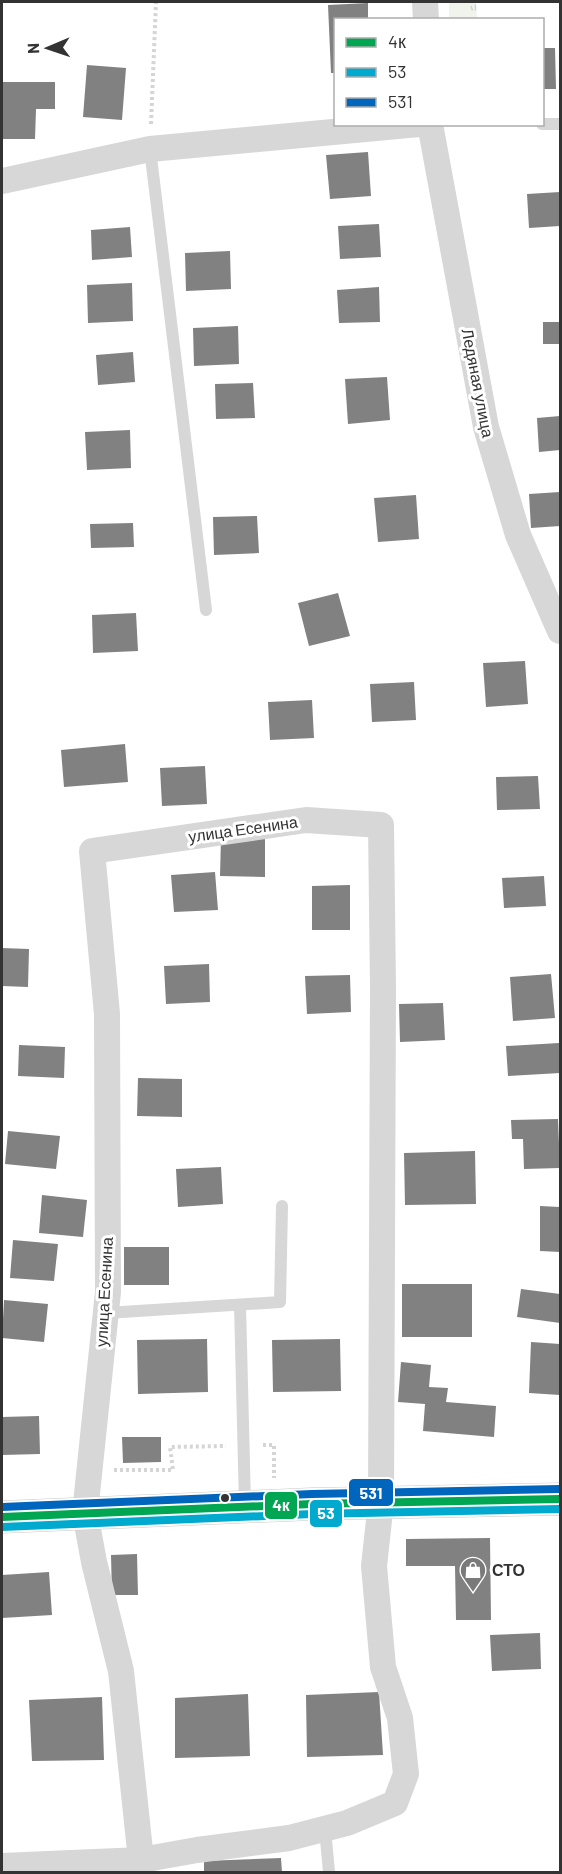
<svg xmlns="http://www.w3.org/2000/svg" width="562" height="1874" font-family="Barlow,sans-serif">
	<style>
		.grass { fill: url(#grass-tufts) }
		.building { fill: #818181 }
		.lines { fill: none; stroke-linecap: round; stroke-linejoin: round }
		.path { stroke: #d5d5d5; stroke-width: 4; stroke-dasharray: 3 3; stroke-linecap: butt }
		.lane { stroke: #d7d7d7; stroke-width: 12 }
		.street { stroke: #d7d7d7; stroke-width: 26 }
		.primary { stroke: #cacaca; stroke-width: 33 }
		.bus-1-casing { stroke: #fff; stroke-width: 12 }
		.bus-2-casing { stroke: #fff; stroke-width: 12 }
		.bus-3-casing { stroke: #fff; stroke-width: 12 }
		.bus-1 { stroke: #00a651; stroke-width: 8 }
		.bus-2 { stroke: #00a9ce; stroke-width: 8 }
		.bus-3 { stroke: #0065bd; stroke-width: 8 }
		.bus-dot { fill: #333; stroke: #fff; stroke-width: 2 }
		.labels { text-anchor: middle; stroke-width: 6; stroke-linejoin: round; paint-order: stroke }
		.street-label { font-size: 16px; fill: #333; stroke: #fff }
		.poi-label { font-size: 16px; font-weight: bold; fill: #333; stroke: #fff; text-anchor: start }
		.line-badge { stroke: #fff; stroke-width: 2 }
		.badge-label { font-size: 16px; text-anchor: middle; font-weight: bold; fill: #fff }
	</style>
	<defs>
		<pattern id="grass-tufts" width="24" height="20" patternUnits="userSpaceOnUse" patternTransform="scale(1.5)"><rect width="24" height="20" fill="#f0f4ed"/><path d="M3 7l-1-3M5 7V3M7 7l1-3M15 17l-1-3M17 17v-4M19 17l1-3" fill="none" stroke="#ced2cc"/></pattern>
	</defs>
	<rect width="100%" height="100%" fill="#fff"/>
	<!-- grass -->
	<path class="grass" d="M449,2h27l1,16h-28z"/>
	<!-- building -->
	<path class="building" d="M368,3v17h-32v53h-5l-3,-68z
		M542,48h13l1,41h-14z
		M87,65l39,3 -4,52 -39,-3z
		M3,82h52v27h-19l-1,30h-32z
		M368,152l3,44 -41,3 -4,-44z
		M560,192v34l-31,2 -2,-34z
		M379,224l2,33 -41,2 -2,-33z
		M130,227l2,30 -40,3 -1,-30z
		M230,251l1,38 -45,2 -1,-38z
		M132,283l1,38 -45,2 -1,-38z
		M379,287l1,35 -41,1 -2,-33z
		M543,322h17v22h-17z
		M238,326l1,38 -45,2 -1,-38z
		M133,352l2,30 -37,3 -2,-30z
		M387,377l3,43 -42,4 -3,-45z
		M253,383l2,35 -39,1 -1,-35z
		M560,416v34l-21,2 -2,-34z
		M130,430l1,38 -44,2 -2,-38z
		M560,492v34l-29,2 -2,-34z
		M416,495l3,44 -41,3 -4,-44z
		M257,516l2,37 -45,2 -1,-38z
		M133,523l1,24 -43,1 -1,-24z
		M338,593l12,43 -41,10 -11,-43z
		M136,613l2,38 -45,2 -1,-38z
		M525,661l3,43 -42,3 -3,-44z
		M414,682l2,38 -44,2 -2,-38z
		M312,700l2,38 -44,2 -2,-38z
		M125,744l3,38 -64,5 -3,-37z
		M205,766l2,38 -45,2 -2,-38z
		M538,776l2,33 -43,1 -1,-33z
		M221,838l44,1v38l-45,-1z
		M215,872l3,38 -44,2 -3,-37z
		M544,876l2,30 -42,2 -2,-30z
		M350,885v45h-38v-44z
		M2,948l27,1 -1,38 -26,-1z
		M209,964l1,38 -44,2 -2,-38z
		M551,974l4,44 -42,3 -3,-44z
		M350,975l1,37 -44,2 -2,-38z
		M443,1003l2,37 -45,2 -1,-38z
		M559,1043l1,30 -52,3 -2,-30z
		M19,1045l46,2 -1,31 -46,-2z
		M138,1078l44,1v38l-45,-1z
		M558,1119l2,49 -36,1 -1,-30h-11l-1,-19z
		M8,1131l52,5 -4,33 -51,-5z
		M475,1151l1,53 -71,1 -1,-52z
		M221,1167l2,37 -45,3 -2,-38z
		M42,1195l45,5 -4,37 -44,-4z
		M540,1206l20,1v45l-20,-1z
		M13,1240l45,4 -4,37 -44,-3z
		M124,1247h45v38h-45z
		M402,1284h70v53h-70z
		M521,1289l39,5v29l-43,-6z
		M4,1300l44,4 -4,38 -42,-4z
		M207,1339l1,53 -70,2 -1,-54z
		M340,1339l1,52 -68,1 -1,-52z
		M531,1342l29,2v51l-31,-2z
		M401,1362l30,3 -2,22 19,1 -2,14 50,4 -2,31 -71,-6 2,-27 -27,-2z
		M39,1416l1,38 -38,1v-38z
		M122,1437h39v25l-38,1z
		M490,1538l1,82h-35l-1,-54h-49v-27z
		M137,1554l1,41h-26l-1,-40z
		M49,1572l3,43 -50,3v-43z
		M540,1633l1,36 -49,2 -2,-36z
		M379,1692l4,63 -76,2 -1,-62z
		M248,1694l2,62 -75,2v-60z
		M102,1697l2,63 -72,1 -3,-61z
		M281,1858l1,14h-78v-11z"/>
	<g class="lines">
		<!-- path -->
		<path class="path" d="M151,124l5,-122
			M263,1445h11v33
			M114,1470h59l-3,-23 56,-1"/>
		<!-- lane -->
		<path class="lane" d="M542,124h18
			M150,149l56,461
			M240,1305l5,199
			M106,1313l174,-11 2,-96
			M325,1829l4,43"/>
		<!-- street -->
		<path class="street" d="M425,2l1,18
			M430,124l56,303 32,108 42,96
			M2,181l148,-32 269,-25
			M2,1866l139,-6 56,-10 92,-12 58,-15 48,-20 11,-29 -6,-56 -17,-51 -9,-101 7,-64 2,-514 -2,-163 -75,-5 -214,31 15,163 1,278 -23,221 9,49 27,109 20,189 2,12"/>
		<!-- primary -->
		<path class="primary" d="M2,1517l310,-13 248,-5"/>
		<!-- bus-1 casing -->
		<g class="bus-1-casing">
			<path id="bus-1" d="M2,1517l310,-13 248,-5"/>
		</g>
		<!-- bus-2 casing -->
		<g class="bus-2-casing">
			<path id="bus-2" d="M2,1527l310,-13 248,-5"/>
		</g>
		<!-- bus-3 casing -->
		<g class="bus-3-casing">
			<path id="bus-3" d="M2,1507l310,-13 248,-5"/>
		</g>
		<!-- bus-1 -->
		<use href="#bus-1" class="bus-1"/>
		<!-- bus-2 -->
		<use href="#bus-2" class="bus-2"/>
		<!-- bus-3 -->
		<use href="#bus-3" class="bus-3"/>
	</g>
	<!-- icons -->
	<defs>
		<g id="shop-pin" transform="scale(1.35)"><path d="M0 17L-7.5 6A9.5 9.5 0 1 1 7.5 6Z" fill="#7a7a7a" stroke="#fff"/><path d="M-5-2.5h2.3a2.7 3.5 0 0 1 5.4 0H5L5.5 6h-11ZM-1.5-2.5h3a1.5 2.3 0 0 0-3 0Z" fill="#fff"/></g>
	</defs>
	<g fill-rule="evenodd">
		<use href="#shop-pin" x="473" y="1570"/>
	</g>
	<!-- markers -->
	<circle class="bus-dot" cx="225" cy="1498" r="5"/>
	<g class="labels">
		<!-- street labels -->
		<g class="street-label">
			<text transform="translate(478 383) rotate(79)" y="6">Ледяная улица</text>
			<text transform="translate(243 829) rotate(-8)" y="6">улица Есенина</text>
			<text transform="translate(104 1292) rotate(-87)" y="6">улица Есенина</text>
		</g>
		<!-- poi labels -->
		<g class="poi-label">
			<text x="492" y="1576">СТО</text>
		</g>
	</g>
	<g class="line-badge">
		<rect x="348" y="1478" width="46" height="29" rx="6" fill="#0065bd"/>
		<rect x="264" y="1491" width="34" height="29" rx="6" fill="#00a651"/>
		<rect x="309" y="1499" width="34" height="29" rx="6" fill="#00a9ce"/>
	</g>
	<g class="badge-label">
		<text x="371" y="1499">531</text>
		<text x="281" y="1511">4к</text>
		<text x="326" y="1519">53</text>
	</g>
	<!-- border -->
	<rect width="562" height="1874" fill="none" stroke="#333333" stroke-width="6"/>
	<!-- legend -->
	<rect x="334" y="18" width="210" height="108" fill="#ffffff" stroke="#adadad" stroke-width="1.5"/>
	<rect x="346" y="38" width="30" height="9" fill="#00a651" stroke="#adadad" stroke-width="1.5"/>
	<text x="388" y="48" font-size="18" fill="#333333">4к</text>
	<rect x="346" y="68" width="30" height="9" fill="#00a9ce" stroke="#adadad" stroke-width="1.5"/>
	<text x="388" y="78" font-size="18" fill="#333333">53</text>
	<rect x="346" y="98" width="30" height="9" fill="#0065bd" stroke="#adadad" stroke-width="1.5"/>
	<text x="388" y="108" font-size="18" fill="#333333">531</text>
	<!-- north arrow -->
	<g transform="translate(48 48) rotate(268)" stroke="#ffffff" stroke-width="4.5" paint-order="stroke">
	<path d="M0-4.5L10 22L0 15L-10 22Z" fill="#333333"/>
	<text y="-9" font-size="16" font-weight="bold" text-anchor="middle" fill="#333333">N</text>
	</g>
</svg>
